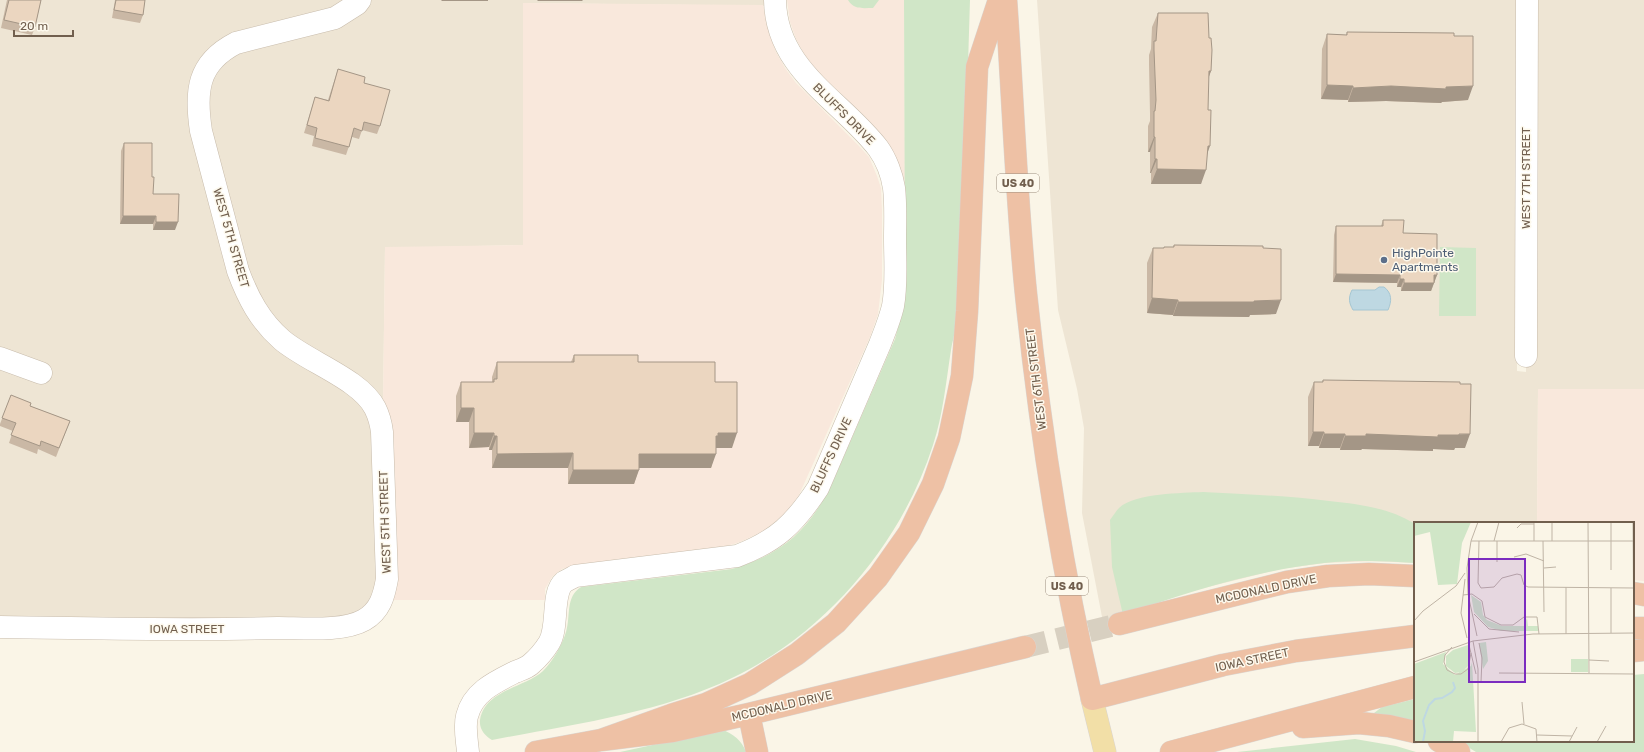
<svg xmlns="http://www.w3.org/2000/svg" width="1644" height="752" font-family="Rubik,sans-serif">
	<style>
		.residential { fill: #eee5d4 }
		.commercial { fill: #f9e8dc }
		.green { fill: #d0e6c7 }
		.water { fill: #bed8e2; stroke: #a5c6d2 }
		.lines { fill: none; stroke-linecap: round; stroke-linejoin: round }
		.highway-tunnel { stroke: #d8d0c1; stroke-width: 22; stroke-dasharray: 22 11; stroke-linecap: butt }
		.minor-casing { stroke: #c8bcac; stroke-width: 23 }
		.major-casing { stroke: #dad5d1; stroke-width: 23 }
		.highway-casing { stroke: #dad5d1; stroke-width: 23 }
		.minor { stroke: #fff; stroke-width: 22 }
		.major { stroke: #f2dfa7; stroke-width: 22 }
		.highway { stroke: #eec1a5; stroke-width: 22 }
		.wall { fill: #cab8a5 }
		.shaded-wall { fill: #a49686 }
		.building { fill: #ebd6c0; stroke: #a49686 }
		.service-dot { fill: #5c6f8a; stroke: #fdf9ed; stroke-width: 1.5 }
		.labels { text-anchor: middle; stroke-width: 3; stroke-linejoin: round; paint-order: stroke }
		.shield { fill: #fdf9ed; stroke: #9b8d7e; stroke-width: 1 }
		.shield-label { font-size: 11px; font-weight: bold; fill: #715f4e }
		.street-label { font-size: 12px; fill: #715f4e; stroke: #fdf9ed }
		.service-label { font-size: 12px; fill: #4e5e75; stroke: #fdf9ed; text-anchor: start }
		.inset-river { fill: none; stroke: #bed8e2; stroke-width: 2 }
		.inset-road { fill: none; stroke: #bfb4a5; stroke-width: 1 }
		.view { fill: #7b2cbf; fill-opacity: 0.15; stroke: #7b2cbf; stroke-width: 2 }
		.inset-edge { fill: none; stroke: #715f4e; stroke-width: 2 }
	</style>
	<rect width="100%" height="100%" fill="#faf5e7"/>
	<!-- residential -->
	<path class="residential" d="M0,0h775v6l-252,-3v242l-138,3 -2,157 -7,216 -376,15z
		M1037,0h480v371l9,1 1,-372h117v389l-106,1 -1,133h-122v40l-43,-2 -47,2 -45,6 -96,24 -81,29 -21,-109 2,-85 -7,-39 -19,-79z"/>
	<!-- commercial -->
	<path class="commercial" d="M787,0h117l1,194 -16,-48 -7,-10 -11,-13 -59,-57 -9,-14 -7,-13 -6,-17z
		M523,3l240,2 7,30 6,17 9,16 11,15 63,63 10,11 8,19 4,12 1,22v70l-4,34 -8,23 -71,158 -14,19 -23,18 -22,10 -13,4 -146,18 -19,5 -10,8 -7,12v11h-153l-9,-194 2,-159 138,-2z
		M1538,389h106v192l-11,-1v-57h-96z"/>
	<!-- green -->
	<path class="green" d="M848,0h31l-6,8c-10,0 -19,2 -25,-8z
		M904,0h66c-2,58 -3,115 -5,173 -2,51 -3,102 -9,152 -1,9 -4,17 -5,25 -5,32 -8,65 -18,95 -32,99 -107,188 -201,233 -72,35 -162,47 -240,62 -7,-4 -13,-11 -12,-20 5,-30 44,-32 63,-49 10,-10 19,-26 23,-39 5,-16 -1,-35 15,-45l151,-18c50,-15 75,-37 99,-83l64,-147 8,-31 2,-27z
		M1440,247l36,1v68h-37z
		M1203,492c42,2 85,4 126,9 29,3 61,7 86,23v39c-31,-2 -61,-3 -91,0 -70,8 -136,29 -201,52l-11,-48 -2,-47c3,-4 6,-9 9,-12 16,-15 64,-15 84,-16z
		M1644,674v78h-168l-18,-11h175v-66z
		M1415,699v23l-41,-9 8,-6z
		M722,730c11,3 20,11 24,22h-126z
		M1355,739l41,7 20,6h-179z"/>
	<!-- water -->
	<path class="water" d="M1379,287h5c8,6 8,14 4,23h-35c-4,-7 -5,-12 -1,-20h23z"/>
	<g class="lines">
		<!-- highway-tunnel -->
		<path class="highway-tunnel" d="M1025,647l94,-23"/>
		<!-- minor casing -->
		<g class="minor-casing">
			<path id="minor" d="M1526,356l1,-356
				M0,358l41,15
				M0,627c93,1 185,4 278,1 25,0 65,4 86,-8 16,-9 20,-24 23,-41l-5,-147c-1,-8 -3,-16 -7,-24 -15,-29 -67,-46 -93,-68 -22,-19 -34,-42 -44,-69l-37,-140c-6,-39 -4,-68 35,-88l99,-25 22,-14 3,-4
				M468,752c-1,-12 -4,-25 -1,-36 6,-24 28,-34 48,-44 5,-2 12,-4 16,-8 7,-6 13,-13 18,-21 10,-16 2,-50 15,-61 3,-2 8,-4 11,-6l162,-20c40,-15 58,-33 81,-68l62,-144c5,-13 10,-25 13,-38 4,-22 2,-45 2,-67 0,-17 1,-34 -1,-51 -2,-13 -8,-29 -16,-40 -37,-48 -102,-78 -103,-148"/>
		</g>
		<!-- major casing -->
		<g class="major-casing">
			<path id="major" d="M1092,699l13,53"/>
		</g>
		<!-- highway casing -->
		<g class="highway-casing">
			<path id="highway" d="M1006,0c7,98 10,196 20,294 14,136 35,272 66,405l131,-34 73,-14 119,-15
				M1633,593l11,2
				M1119,624l168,-42 41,-6 41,-2 46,2
				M1633,628h11
				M1633,651l11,-1
				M749,714l8,38
				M1303,727l56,-4 30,3 26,6
				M601,740l70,-25 35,-11 44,-20 47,-30 39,-31 42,-46 31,-44 24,-49 16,-46 13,-62 5,-65 10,-244 22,-67
				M1439,741l20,11
				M536,752l65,-12 72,-9 76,-17 276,-67
				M1171,752l244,-65"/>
		</g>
		<!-- minor -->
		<use href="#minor" class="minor"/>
		<!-- major -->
		<use href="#major" class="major"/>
		<!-- highway -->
		<use href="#highway" class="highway"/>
	</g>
	<!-- wall -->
	<path class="wall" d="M7,0h34l-6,27 -3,8 -31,-7z
		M115,0h30l-2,15 -3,8 -28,-5z
		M1158,13l53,58 -3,7 -1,76 -6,30h-50v-11h-1v-21h-2v-26l2,-5v-7l-1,-50v-9l2,-6 1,-22z
		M1347,32l107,4 14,64 -26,2 -1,1 -55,-2 -38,1v-2l-27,-1 1,-50 5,-15 19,1z
		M338,69l26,14 16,43 -3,8 -15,-4 -3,9 -7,-2 -6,18 -34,-9 2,-10 -10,-3 11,-36 13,3z
		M124,143l28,34 1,17 22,36h-22v-6h-33l1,-73z
		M1383,220l20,13 34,42 -6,16h-30v-4h-4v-4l-64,-1 1,-47 2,-9h45z
		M1174,245l89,3 13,66 -26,1 -1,2 -76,-1v-1l-26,-2v-50l6,-15h11v-1h9z
		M574,355l64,7 77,20 17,66h-16l-5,20h-72l-5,16h-66v-16h-76v-18h-3v-3l-20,1v-26h-13v-26l5,-14h31v-5l5,-15h74z
		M1323,380l142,68h-10l-1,2 -21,-1v2l-71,-2 -1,1h-21v-2h-21v-2h-11v-49l6,-15h8z
		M11,395l19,11 40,15 -14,36 -18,-8 -1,5 -28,-11 4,-12 -13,-5v-2z"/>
	<!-- shaded-wall -->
	<path class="shaded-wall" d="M442,0h46v1h-47z
		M538,0h45l-1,1h-45z
		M1209,71h2l-5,14z
		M1327,85l26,1 -5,14 -27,-1z
		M1391,86l55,1 27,-1 -5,14 -26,2 -1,1 -55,-2 -38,1 5,-14z
		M1154,137h1l-5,15h-2z
		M1208,146h2l-5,14z
		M1155,159h2l-6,14h-1z
		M1157,169l49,1 -5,14h-50z
		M123,216h33l-3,8h-33z
		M156,222h22l-3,8h-22z
		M1336,274l64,1 -3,8 -64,-1z
		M1434,275h3l-6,16h-30l3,-8z
		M1400,279h4l-3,8h-4z
		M1152,298l26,2 -5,15 -26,-2z
		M1281,300l-5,14 -26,1 -1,2 -76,-1 5,-14 76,-1z
		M461,408h13l-5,14h-13z
		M1313,432h11l-5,14h-11z
		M474,433h20l-5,14 -20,1z
		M718,433h19l-5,15h-18l2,-12z
		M1324,434h21l-5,14h-21z
		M1366,434l72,1 32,-1 -5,14h-10l-1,2 -21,-1v2l-71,-2 -1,1h-21l5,-14z
		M494,436h3l-5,14h-3z
		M573,453l-5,15h-76l5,-14z
		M639,454h77l-5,14h-78z
		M573,470h66l-5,14h-66z"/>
	<!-- building -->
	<path class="building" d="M9,0h32l-6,27 -31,-7z
		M116,0h29l-2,15 -29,-5z
		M1158,13h50l1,25h2l1,12 -1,21h-2l-1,39h3l-1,36h-2l-2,24 -49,-1v-10h-2v-22h-1v-26h1l1,-11 -2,-50v-9h2z
		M1347,32l107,1v3h19v50l-27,1v2l-55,-3 -38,2v-2l-26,-1v-51l20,1z
		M338,69l27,8 -1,6 26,7 -10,36 -16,-4 -2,9 -8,-3 -5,19 -34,-9 2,-10 -10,-3 8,-28 14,4z
		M124,143h28v34h2l-1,17h26l-1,28h-22v-6h-33z
		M1383,220h21l-1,13 34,1v41h-3v8h-30v-4h-4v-4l-64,-1v-48h47z
		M1174,245l89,1v2l18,1v51l-27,1v1h-76v-2l-26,-2 1,-50h11v-1h10z
		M574,355h64v7h77v20h22v51h-19v3h-2v18h-77v16h-66v-17l-76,1v-18h-3v-3h-20v-25h-13v-26h33v-3h3v-17h77z
		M1323,380l137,2v2h11l-1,50h-11v1h-21v2l-72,-3v2h-21v-2h-21v-2h-11l1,-50h9z
		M11,395l20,8 -1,3 40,15 -11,27 -18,-7 -1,5 -29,-11 5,-12 -14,-5z"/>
	<!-- markers -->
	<circle class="service-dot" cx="1384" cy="260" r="4"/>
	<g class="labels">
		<!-- shield labels -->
		<g class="shield">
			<rect x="997" y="174" width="42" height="18" rx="3"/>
			<rect x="1046" y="577" width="42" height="18" rx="3"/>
		</g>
		<g class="shield-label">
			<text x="1018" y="187">US 40</text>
			<text x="1067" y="590">US 40</text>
		</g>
		<!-- street labels -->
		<g class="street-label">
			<text transform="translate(844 114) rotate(45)" y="4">BLUFFS DRIVE</text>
			<text transform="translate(1526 178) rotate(-90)" y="4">WEST 7TH STREET</text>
			<text transform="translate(231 238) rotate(74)" y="4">WEST 5TH STREET</text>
			<text transform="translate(1036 379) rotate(-97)" y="4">WEST 6TH STREET</text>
			<text transform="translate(831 455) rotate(-65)" y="4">BLUFFS DRIVE</text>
			<text transform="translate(385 522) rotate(-92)" y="4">WEST 5TH STREET</text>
			<text transform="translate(1266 589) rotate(-12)" y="4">MCDONALD DRIVE</text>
			<text x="187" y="633">IOWA STREET</text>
			<text transform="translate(1252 660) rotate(-12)" y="4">IOWA STREET</text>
			<text transform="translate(782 706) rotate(-13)" y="4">MCDONALD DRIVE</text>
		</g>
		<!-- service labels -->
		<g class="service-label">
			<text x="1392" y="257">HighPointe<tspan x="1392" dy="14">Apartments</tspan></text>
		</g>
	</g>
	<!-- overview -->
	<g transform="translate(1414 522)">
		<rect width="220" height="220" fill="#faf5e7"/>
		<path d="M0,0h57l-9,21 -5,41 -19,1 -8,-53 -16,4zM57,73l10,7 2,13 4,5 15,6h24l-1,-3 2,-5 1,8h10v5h-36l-14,-4 -14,-15zM72,120l2,19 -5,8 -4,-26zM54,123l1,20 -7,7 -7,1 -9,-7v-10l7,-6zM32,130l-3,12 12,11 16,-9 1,-4 4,70 -22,-1 -1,11h-39v-78zM157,137h17v13h-17z" fill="#d0e6c7"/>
		<path class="inset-river" d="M9,220l2,-11 -2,-10 6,-16 6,-6 7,-1 10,-6 3,-4 -2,-6"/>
		<path class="inset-road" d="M120,0v19M138,0v19M174,0l1,151M197,0v48M219,0l1,138M103,6l4,-4h13M57,19h163M65,19l-1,42 3,5 13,-1 8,-9 15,-4 4,1 3,10 4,2 106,1M80,19l5,-19M83,19v21M129,19l1,71M100,35l12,-3 18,7M130,46l12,-1M51,57l-4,34 6,25M152,65v47M49,73l9,-1 10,7 3,16 16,8h12l11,-8h13l2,17M60,92l15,15 30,3M0,99l9,-10 33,-25 9,-13M197,111v-45M63,114l-9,-42 -1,-26 4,-27 7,-19M65,121l3,15 -1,24M55,123l7,29M38,125l-7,8 -1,7 3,8 8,4h6l7,-5 3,-16M175,138l20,1M0,140l59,-21M85,151l135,1M108,180l2,22M123,213l35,1M64,220v-73l-5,-28 60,-7 101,-1M87,220l8,-14 13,-4 14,5 1,13M155,220l8,-15M183,220l9,-16"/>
		<path class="view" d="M55,37h56v123h-56z"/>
		<rect width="220" height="220" class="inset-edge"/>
	</g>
	<!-- scale -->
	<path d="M14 30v6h59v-6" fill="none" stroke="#715f4e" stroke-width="2"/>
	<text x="20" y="30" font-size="12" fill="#715f4e" stroke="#fdf9ed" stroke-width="3" paint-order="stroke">20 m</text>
</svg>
